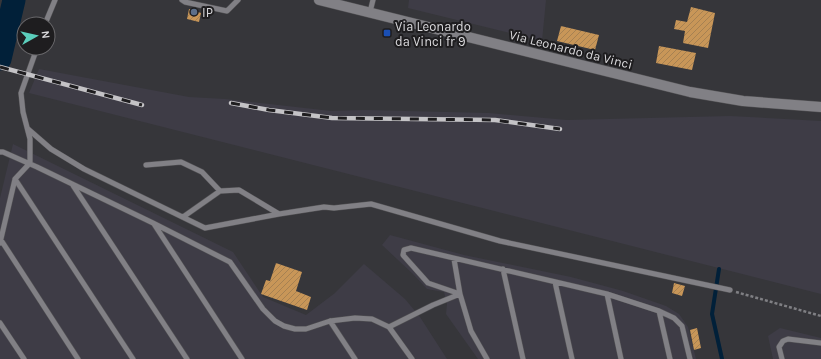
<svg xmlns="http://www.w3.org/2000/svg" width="821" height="359" font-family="Karla,sans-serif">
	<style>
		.built { fill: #3e3c46 }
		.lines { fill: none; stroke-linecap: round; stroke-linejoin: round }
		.stream { stroke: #012039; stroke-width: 4 }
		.river { stroke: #012039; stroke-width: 23 }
		.building { fill: url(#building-hatch) }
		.service-casing { stroke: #535255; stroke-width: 6 }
		.secondary-casing { stroke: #535255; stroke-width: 11 }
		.path { stroke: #7f7f83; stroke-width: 2.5; stroke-dasharray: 3 2; stroke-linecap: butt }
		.service { stroke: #818085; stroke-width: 5 }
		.secondary { stroke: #818085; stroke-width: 10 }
		.rail-casing { stroke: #c4c3c6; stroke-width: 4.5 }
		.rail { stroke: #1e1d1f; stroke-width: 3; stroke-dasharray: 9; stroke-linecap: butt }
		.service-dot { fill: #5c6f8a; stroke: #1e1d1f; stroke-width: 1.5 }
		.transit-dot { fill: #1a4fb4; stroke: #1e1d1f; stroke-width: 1.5 }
		.labels { text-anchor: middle; stroke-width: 4; stroke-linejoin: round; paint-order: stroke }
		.poi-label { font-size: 13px; fill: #dad9dc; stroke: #1e1d1f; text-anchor: start }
		.street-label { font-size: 13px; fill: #dad9dc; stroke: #1e1d1f }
	</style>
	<defs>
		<pattern id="building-hatch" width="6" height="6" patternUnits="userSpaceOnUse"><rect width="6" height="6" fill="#c89658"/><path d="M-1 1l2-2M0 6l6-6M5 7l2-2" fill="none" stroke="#a68152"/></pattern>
	</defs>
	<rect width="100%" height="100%" fill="#36363a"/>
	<!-- built -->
	<path class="built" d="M409,0h137l-4,41 -134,-33z
		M39,69l150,28 36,2 106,12 34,-1 124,3 78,7 163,-4 91,5v173l-792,-201z
		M13,144l220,108 30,45 43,18 29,-22 29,-29 41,35 15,18 27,42h-447v-161z
		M390,235l74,20 107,22 52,14 43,15 13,8 9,13 8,32h-218l-32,-45 1,-10 -3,-12 -17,-3 -14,-15 -31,-29z
		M780,328l41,10v21h-48l-5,-23z"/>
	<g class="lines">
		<!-- stream -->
		<path class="stream" d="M719,269l-7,45 10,45"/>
		<!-- river -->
		<path class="river" d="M0,59l14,-59"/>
	</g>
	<!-- building -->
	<path class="building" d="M691,7l24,6 -7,35 -25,-5 2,-12 -11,-2 2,-9 11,2z
		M189,9l12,4 -2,9 -12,-3z
		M561,26l38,9 -4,15 -38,-9z
		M659,46l37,7 -4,17 -36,-7z
		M276,263l26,9 -6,19 15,6 -4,13 -46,-16 5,-14 4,1z
		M674,283l11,3 -3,10 -10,-3z
		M697,328l4,20 -7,2 -4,-20z"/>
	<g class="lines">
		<!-- service casing -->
		<g class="service-casing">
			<path id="service" d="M182,0l3,2 42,9 11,-11
				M370,12l3,-12
				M45,24l10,-24
				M28,129l23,20 33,20 121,59 74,-14 -40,-24 -19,1 -37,26
				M0,152h3l34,15 116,56 77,39 33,47 12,12 9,5 11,3h11l24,-8 25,-3 17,1 17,8 23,32
				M146,165l35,-3 21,10 18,19
				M15,179l118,180
				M72,184l115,175
				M279,214l45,-7 10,1 37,-4 129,37 230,49
				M154,224l88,135
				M1,240l77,119
				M0,243l15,-64 15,-16v-24l-7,-27 -2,-19 16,-45
				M454,259l6,35 11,37 16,28
				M503,269l20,90
				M555,282l17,77
				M460,294l-32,-11 -25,-28 1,-5 7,-2 196,46 52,17 15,7 8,8 8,33
				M607,294l14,65
				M659,311l11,48
				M330,321l25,38
				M0,323l24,36
				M389,327l44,-22 27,-11
				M782,359l-3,-12 4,-6 5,-2 33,4"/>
		</g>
		<!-- secondary casing -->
		<g class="secondary-casing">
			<path id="secondary" d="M319,0l371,92 53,9 78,6"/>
		</g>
		<!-- path -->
		<path class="path" d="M736,292l85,24"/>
		<!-- service -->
		<use href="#service" class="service"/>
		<!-- secondary -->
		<use href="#secondary" class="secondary"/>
		<!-- rail casing -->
		<g class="rail-casing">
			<path id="rail" d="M0,67l142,38
				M231,103l38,7 63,8 163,2 65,9"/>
		</g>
		<!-- rail -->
		<use href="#rail" class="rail"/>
	</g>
	<!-- markers -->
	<circle class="service-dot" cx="194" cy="12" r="4"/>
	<rect class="transit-dot" x="383" y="29" width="8" height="8" rx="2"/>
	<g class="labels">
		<!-- poi labels -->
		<g class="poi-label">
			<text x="202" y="17">IP</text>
			<text x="395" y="31">Via Leonardo<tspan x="395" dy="15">da Vinci fr 9</tspan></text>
		</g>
		<!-- street labels -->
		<g class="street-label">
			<text transform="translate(571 49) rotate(14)" y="5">Via Leonardo da Vinci</text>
		</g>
	</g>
	<!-- north arrow -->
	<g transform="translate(36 36) rotate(82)"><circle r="19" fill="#1e1d1f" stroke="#69686b"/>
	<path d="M0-3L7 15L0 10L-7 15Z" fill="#5bcebc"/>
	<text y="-6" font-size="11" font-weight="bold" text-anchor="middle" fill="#dad9dc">N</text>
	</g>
</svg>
